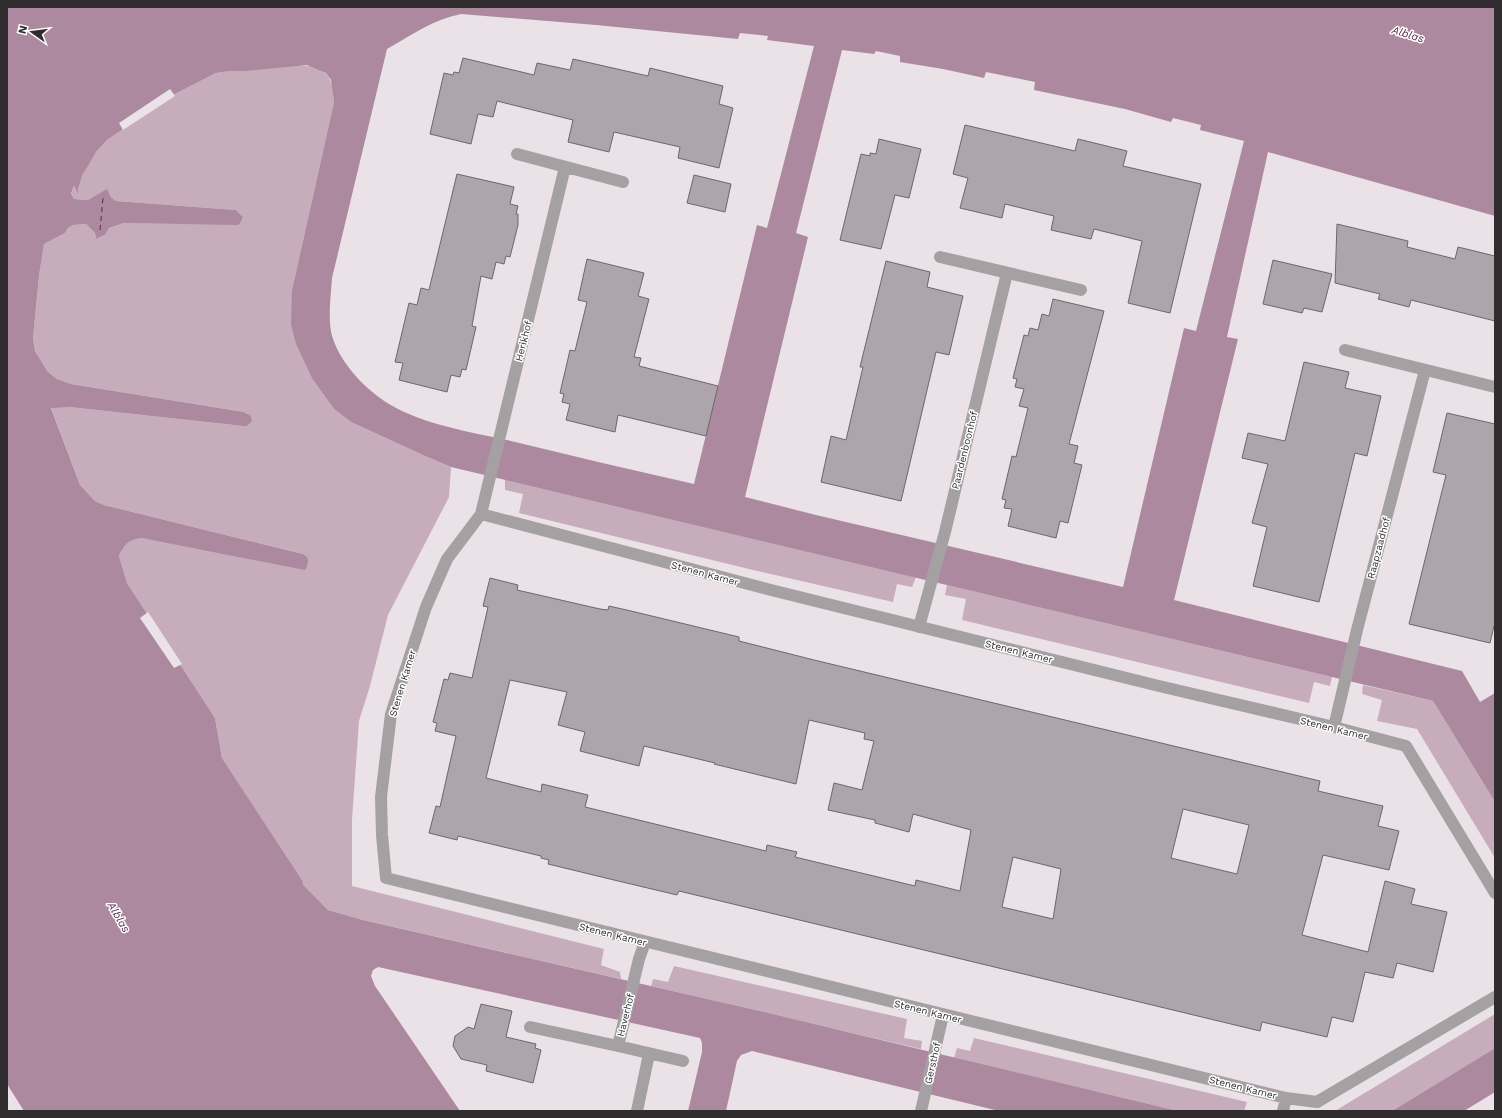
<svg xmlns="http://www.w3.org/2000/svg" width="1502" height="1118" font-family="'Work Sans',sans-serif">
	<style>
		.green { fill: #c7adbc }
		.water { fill: #ac899e; fill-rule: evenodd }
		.pier { fill: #ebe2e7 }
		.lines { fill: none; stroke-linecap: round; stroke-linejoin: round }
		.ferry { stroke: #582948; stroke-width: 1; stroke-dasharray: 5 4; stroke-linecap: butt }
		.building { fill: #aea5aa; stroke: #6e666b; fill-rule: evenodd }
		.minor { stroke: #a5a1a3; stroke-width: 12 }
		.labels { text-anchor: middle; stroke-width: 3; stroke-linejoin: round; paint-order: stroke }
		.street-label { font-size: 10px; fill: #312d2f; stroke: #fff }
		.water-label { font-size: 11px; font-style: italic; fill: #582948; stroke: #fff }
	</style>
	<rect width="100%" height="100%" fill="#ebe2e7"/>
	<!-- green -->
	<path class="green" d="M293,65c13,0 32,1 37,15 3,6 3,15 4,22l-42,188 21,90 21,29 17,13 74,34 26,11 -2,30 -61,118 -18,71 -11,35 -7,99v66l252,63 -3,16 19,7 1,7 -258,-59 -35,-10 -26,-25v-5l-80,-122 -7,-40 -88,-135 -8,-27c6,-12 9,-16 23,-18l166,26c0,-5 -1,-8 -5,-10l-199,-49 -9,-4 -15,-16 -29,-78h18l174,19 5,-12 -4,-2 -173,-28 -14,-5 -9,-7 -13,-21 -2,-13 6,-62 5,-32 21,-11 3,-5 5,-3 13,-1 9,9 1,6 9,-4 4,-7 15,-5 116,1 3,-7 -7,-7 -120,-9 -5,-4 -4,-7 -19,10 -14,-1 -3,-4 3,-11 3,7 5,-15 7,-13 7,-11 11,-12 66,-45 43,-22 14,-2h17z
		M505,479l411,98 -4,10 -15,-3 -4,18 -140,-32 -234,-57 4,-19 -18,-4z
		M947,585l385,92 -2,9 -16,-4 -5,21 -347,-83 4,-21 -21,-4z
		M1363,685l70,16 62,101v56l-78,-129 -40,-8 5,-21 -20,-6z
		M674,966l233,53 -3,19 18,3 -1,8 -270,-63 2,-7 15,3z
		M1495,1014v34l-103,63h-57z
		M974,1038l273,64 -3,9h-66l-224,-53 3,-10 13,3z"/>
	<!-- water -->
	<path class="water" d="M7,7h1488v209l-227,-64 -41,185 11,2 -64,261 288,71 18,31 15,-9v109l-62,-101 -982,-234 -26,-11 -74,-34 -17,-13 -21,-29 -17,-36 -5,-20 1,-34 42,-188 -3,-22 -5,-7 -19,-8 -60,6h-17l-14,2 -43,22 -66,45 -11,12 -14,24 -4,13v5l-4,-9 -3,9 3,5 14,1 19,-11 4,8 5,4 120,9 7,7 -3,7 -3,1 -113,-2 -15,5 -4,7 -9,4 -1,-6 -9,-9 -13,1 -5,3 -3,5 -21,11 -5,32 -6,62 2,13 13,21 9,7 14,5 173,28 7,4 1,5 -5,5h-4l-174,-19 -18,1 29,77 15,16 9,4 199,49c8,4 5,10 2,16l-163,-32c-14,2 -17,6 -23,18l8,27 88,135 7,40 80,122 1,5 25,25 35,10 401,92 414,99h-179l-247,-60 -11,4 -4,6 -11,50h-38l14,-59v-9l-2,-5 -322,-71 -5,3 -2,6 4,10 85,125h-436l-17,-27zM461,14l135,11 142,14 2,-6 28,3 -1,4 47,6 -47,182 -10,-3 -63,259c-61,-14 -122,-28 -183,-43 -40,-9 -87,-16 -122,-37 -23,-14 -47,-39 -56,-65 -6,-16 -2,-44 -1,-61l55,-229c23,-13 47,-30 74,-35zM842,50l32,4 2,-3 24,5v6l43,7 41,9 2,-6 49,10 -1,8 91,19 46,13 2,-4 28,7 -1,5 44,11 -48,190 -12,-3 -61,259 -307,-72 -71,-18 63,-260 -12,-4z
		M1495,1048v44l-31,19h-72z"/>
	<!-- pier -->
	<path class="pier" d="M170,89l5,7 -52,34 -4,-7z
		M148,612l34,52 -8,4 -34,-50z"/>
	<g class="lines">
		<!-- ferry -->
		<path class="ferry" d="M100,230l3,-32"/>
	</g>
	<!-- building -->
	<path class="building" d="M463,58l71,17 3,-12 33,7 3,-11 75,17 2,-8 73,18 -4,18 14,4 -14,60 -41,-10 2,-11 -66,-15 -5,20 -41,-10 5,-22 -76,-19 -4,16 -15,-3 -7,30 -41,-10 14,-61 9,2 1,-3 5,1z
		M965,125l110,26 3,-12 49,12 -4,15 78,18 -31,129 -42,-10 14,-62 -48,-12 -3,10 -40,-9 3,-14 -49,-12 -3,14 -42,-10 8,-30 -15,-4z
		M879,139l42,10 -12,49 -14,-3 -14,54 -41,-9 21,-86 9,2v-3l6,1z
		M457,174l57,13 -4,17 8,2 -2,8h2v11l-8,32 -4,-1 -2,8 -8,-2 -4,17 -11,-3 -9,50 4,1 -10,43 -4,-1 -2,8 -9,-2 -4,17 -48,-12 4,-17 -8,-1 14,-59 8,2 4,-17 8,2z
		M694,175l37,9 -6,28 -38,-9z
		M1337,224l71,17 -1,6 48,12 3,-12 37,9v65l-84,-21 -2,7 -31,-8 2,-5 -45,-11z
		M587,259l57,14 -6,23 11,3 -15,58 7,1 -2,8 79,20 -12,50 -88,-21 -3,17 -49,-12 4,-16 -8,-2 2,-8 -4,-1 10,-43 5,1 12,-49 -9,-2z
		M1273,260l59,14 -10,38 -18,-4 -2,5 -39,-9z
		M886,261l44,11 -3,15 36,9 -14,59 -13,-3 -35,149 -80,-19 10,-46 15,4 17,-73h-3z
		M1053,299l51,12 -35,133 9,2 -4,17 8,2 -14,58 -8,-2 -4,17 -48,-12 4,-17 -8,-1 2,-8 -4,-1 10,-43 4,1 12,-49 -9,-2 5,-17 -9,-2 2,-8 -4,-1 11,-43 4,1 2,-8 8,2 4,-16 7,2z
		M1304,362l45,10 -4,16 36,8 -14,60 -12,-3 -36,149 -66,-16 14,-59 -15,-4 16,-59 -26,-6 6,-25 37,8z
		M1447,413l48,11v198l-5,21 -81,-19 37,-149 -13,-3z
		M490,578l28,7 -1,5 83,19 8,1 1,-4 22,5 108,26v4l75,19 506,121 -2,10 65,15 -5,20 21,5 -10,39 -66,-15 -21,80 66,17 17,-71 30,8 -4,15 36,8 -14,60 -36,-9 -4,15 -28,-6 -12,50 -21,-5 -5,20 -65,-15 -2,9 -581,-140 -2,4 -63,-15 -66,-16 1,-4 -8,-2v-2l-83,-20 -1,4 -28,-7 7,-27 4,1 16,-71 -21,-5 2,-8 -4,-1 11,-43 4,1 2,-7 22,5 16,-71 -5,-1zM510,680l57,12 -9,33 27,7 -5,19 59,15 5,-20 71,17 -1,1 82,20 13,-64 56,13 -1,6 10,2 -12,49 -28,-7 -6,27 47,10v3l34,9 4,-18 58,16 -11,61 -44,-11 -1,6 -120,-29 2,-5 -30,-7 -1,6 -181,-44 3,-12 -46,-11 -1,8 -55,-14zM1183,809l66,16 -12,49 -66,-16zM1013,857l48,12 -8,50 -51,-12z
		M481,1004l31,7 -6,26 30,7 -1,4 6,2 -8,33 -47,-12 1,-6 -26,-6 -8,-13 2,-10 13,-9 6,2z"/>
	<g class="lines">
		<!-- minor -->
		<path class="minor" d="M517,154l106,28
			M940,257l141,33
			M1345,350l150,37
			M481,514l84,-347
			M919,627l26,-95 62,-259
			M1334,727l23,-97 68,-260
			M1495,893l-89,-147 -72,-19 -175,-41 -388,-96 -290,-76 -34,45 -21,48 -35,107 -10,83 1,38 4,43 900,220 31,4 178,-105
			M645,942l-6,17 -21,87 65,15
			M530,1027l88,19
			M637,1111l12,-57
			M921,1111l22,-96
			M1283,1111l3,-13"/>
	</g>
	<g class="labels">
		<!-- street labels -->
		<g class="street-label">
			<text transform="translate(523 341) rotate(-76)" y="4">Herikhof</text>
			<text transform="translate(964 450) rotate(-76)" y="4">Paardenboonhof</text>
			<text transform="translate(1378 548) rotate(-75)" y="4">Raapzaadhof</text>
			<text transform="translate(705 573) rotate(15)" y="4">Stenen Kamer</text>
			<text transform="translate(1019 651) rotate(14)" y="4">Stenen Kamer</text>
			<text transform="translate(402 683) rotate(-73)" y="4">Stenen Kamer</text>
			<text transform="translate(1334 728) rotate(14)" y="4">Stenen Kamer</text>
			<text transform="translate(613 934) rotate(14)" y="4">Stenen Kamer</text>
			<text transform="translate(928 1011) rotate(14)" y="4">Stenen Kamer</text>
			<text transform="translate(625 1015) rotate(-76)" y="4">Haverhof</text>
			<text transform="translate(932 1063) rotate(-77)" y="4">Gersthof</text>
			<text transform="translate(1243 1087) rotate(14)" y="4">Stenen Kamer</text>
		</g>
		<!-- water labels -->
		<g class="water-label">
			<text transform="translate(1408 34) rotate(17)" y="4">Alblas</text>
			<text transform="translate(119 917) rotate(60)" y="4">Alblas</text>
		</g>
	</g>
	<!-- border -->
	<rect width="1502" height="1118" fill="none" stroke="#312d2f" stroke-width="16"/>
	<!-- north arrow -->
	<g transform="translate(32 32) rotate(284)" stroke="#ffffff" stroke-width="3" paint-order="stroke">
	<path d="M0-3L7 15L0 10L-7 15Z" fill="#312d2f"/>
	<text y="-6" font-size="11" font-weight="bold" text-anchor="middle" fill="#312d2f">N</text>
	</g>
</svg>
